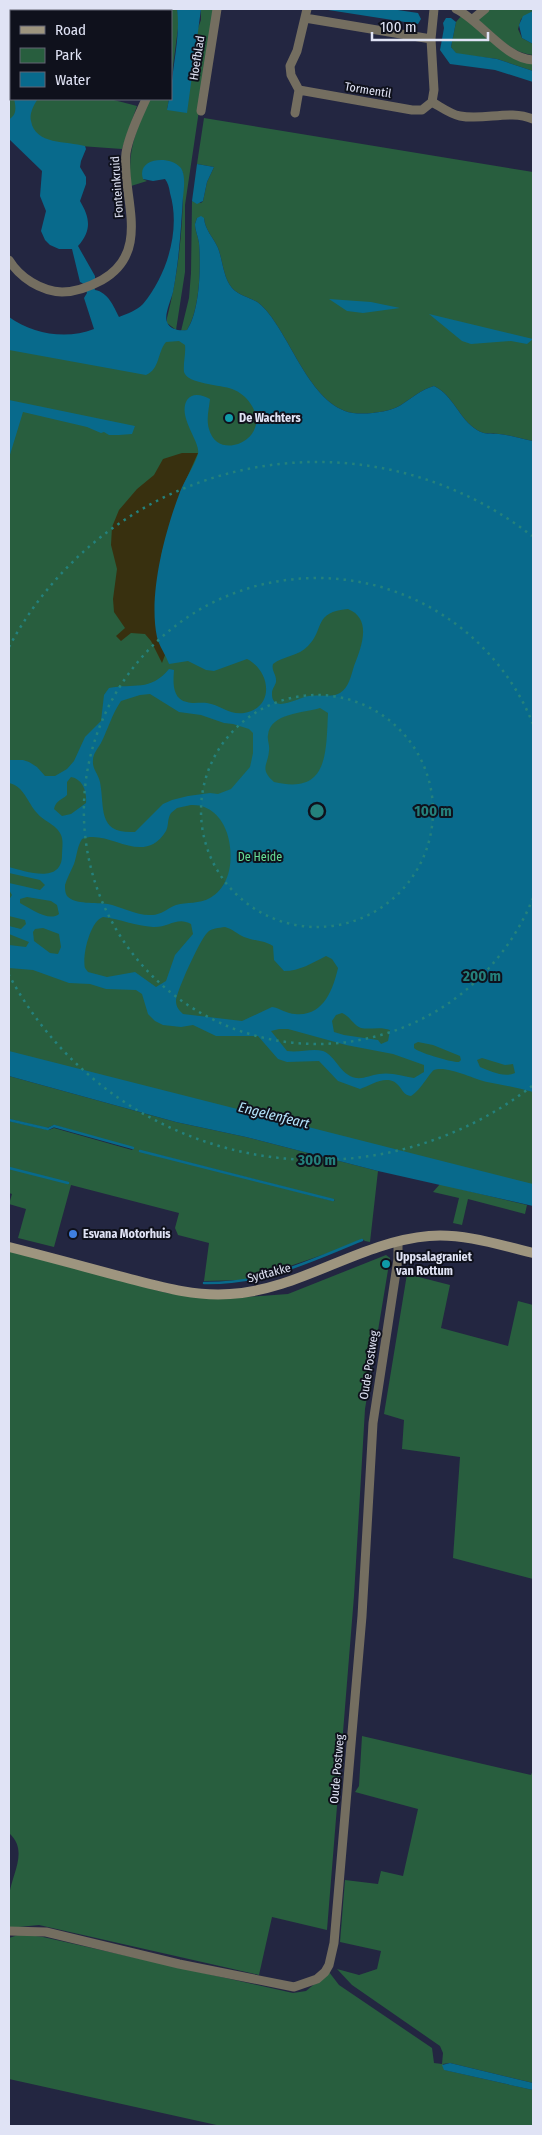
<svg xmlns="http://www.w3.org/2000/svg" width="542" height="2135" font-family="'Fira Sans Condensed',sans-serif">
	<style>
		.green { fill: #285e3e; fill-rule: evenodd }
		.sand { fill: #38300f }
		.water { fill: #086a8c; fill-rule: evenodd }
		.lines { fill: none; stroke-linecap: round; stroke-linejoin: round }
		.stream { stroke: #086a8c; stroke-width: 2.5 }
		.street { stroke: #746e60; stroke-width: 9 }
		.secondary { stroke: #9e957f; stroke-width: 10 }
		.ring { fill: none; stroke: #24817c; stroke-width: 2.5; stroke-dasharray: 2.5 5 }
		.culture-dot { fill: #0f9aa8; stroke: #0f111c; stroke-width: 2 }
		.shop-dot { fill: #3f7fe0; stroke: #0f111c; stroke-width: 2 }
		.labels { text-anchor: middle; stroke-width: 4; stroke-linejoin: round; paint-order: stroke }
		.street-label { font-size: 12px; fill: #e0e3f5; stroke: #0f111c }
		.poi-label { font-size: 12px; font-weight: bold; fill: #e0e3f5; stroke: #0f111c; text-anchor: start }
		.park-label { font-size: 12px; fill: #66dd95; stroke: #0f111c }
		.water-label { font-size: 14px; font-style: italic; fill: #b5e5fd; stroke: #0f111c }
		.centre { fill: #24817c; stroke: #0f111c; stroke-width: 2.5 }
		.ring-label { font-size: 15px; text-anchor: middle; font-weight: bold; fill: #24817c; stroke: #0f111c; stroke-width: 4; stroke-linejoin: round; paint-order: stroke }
	</style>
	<rect width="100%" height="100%" fill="#232641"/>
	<!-- green -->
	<path class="green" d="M161,9h16l2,12 -8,60v-70h-8z
		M201,9h13l-29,196v67l-9,58 -9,-7v-5c12,-47 17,-97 16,-146l-40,7 4,2 -16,5c-4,-37 5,-55 19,-87h19l-2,11 34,-90z
		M488,9h45v2l-12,8 -3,10 4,9 11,6v11c-23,-2 -39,-23 -56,-36z
		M462,15l71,47v9l-36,-12 -41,-5 -5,-7 5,-25z
		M9,79l2,2v18h99l27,7 -15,43 -56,-4 -57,-14z
		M204,118l329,54v269c-11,-2 -22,-6 -34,-7 -8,-1 -15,1 -22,-4 -18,-11 -23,-34 -43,-44 -12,3 -22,12 -33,19 -11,7 -35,10 -48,8 -44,-7 -63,-81 -92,-108 -9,-8 -21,-8 -29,-17 -9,-11 -9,-27 -14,-40 -5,-11 -13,-18 -14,-30h-7l-2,6c0,6 3,12 4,19 2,23 1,67 -12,87l-6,1 8,-33 2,-25 1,-72 9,2 2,-2 4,-19 7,-15 -17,-3z
		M163,330l76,29 294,385v441l-524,-133v-719l92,16z
		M9,1076l167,46 70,15 132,34 -8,71 -5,-1 -3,-2 -31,13 -82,28 -45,1 5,-38 -31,-8 -3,-7 4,-15 -108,-28 -17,62 -36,-9 8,-29 -17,-5 3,-10 -3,-1v-72l40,9 5,-2 78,22 2,-2 -80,-23 -7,3 -38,-9zM139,1150l196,50 -2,1z
		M440,1184l87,21 -2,9 -57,-15 -6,26 -9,-2 6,-25 -26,-6z
		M9,1251l158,42 51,6 70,-5 98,-39 4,3 -25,151 -11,187 -27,334 -55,-13 -13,58 -220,-50 -30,3c0,-11 -2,-22 0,-32 3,-23 20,-45 0,-63z
		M407,1274l43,11 -9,43 67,18 10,-45 15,4v274l-80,-21 7,-101 -58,-8 2,-29 -20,-6z
		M362,1736l169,39 2,-5v313l-83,-20 -7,1 2,6 88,20v36h-312l-212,-47v-141l12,-4 22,3 250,56 13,-2 23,-19 10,13 93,63 2,15 8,1 1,-11 -3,-7 -88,-61 -15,-16 22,6 18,-6 4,-18 -41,-9 5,-62 33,4 3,-13 22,5 15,-67 -63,-17 4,-6z"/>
	<!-- sand -->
	<path class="sand" d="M182,453h16l-17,38 -19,61 -6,40 9,63 -3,8 -11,-22 -6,-7 -14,-1 -10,8 -5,-5 9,-8 -11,-16 -1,-13 4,-30 -6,-24 1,-18 7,-17 18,-21 17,-14 9,-16z"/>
	<!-- water -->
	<path class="water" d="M177,9h24l-14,104 -20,-3 2,-11h2c0,-30 10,-61 6,-90z
		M322,9h69l27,4 3,6 -3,5z
		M533,11v33l-11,-6 -3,-13 4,-9z
		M446,18h5l5,4 -5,25 5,6 41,6 36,12v11l-38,-12 -45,-6 -10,-14 4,-22 -1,-5z
		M14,99h24c-4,5 -9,15 -7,22 4,24 36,20 54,25l1,3 -5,12 -1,6 6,10v7l-6,17c10,17 12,29 -2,45l17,30v3l-3,2 3,9c13,2 19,17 24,27 8,-3 18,-7 24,-13 24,-29 38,-74 27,-111 -1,-6 -2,-10 -5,-14l-12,2 -10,-2c-7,-21 26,-24 37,-12 6,6 4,22 3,30 -2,32 -4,64 -10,95 -2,8 -9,23 -6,30 3,8 13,9 20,8 13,-19 14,-64 12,-87 -1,-7 -4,-13 -4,-19l2,-6 4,-2 3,2c1,12 9,19 14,30 5,13 5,29 14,40 8,9 20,9 29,17 29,27 48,101 92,108 13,2 37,-1 48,-8 11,-7 21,-16 33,-19 20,10 25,33 43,44 7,5 14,3 22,4 12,1 23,5 34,7v651c-15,-4 -30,-7 -46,-10 -13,-3 -41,-17 -53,-12 -4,2 -13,20 -23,26 -7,-1 -8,-5 -12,-10 -11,-13 -27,-1 -39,3l-22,-8 -19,-20 -32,1 -9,-3 -20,-23h-42l-23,-11 -12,2 -18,-2 -8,-4 -7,-7 -6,-20 -6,-4 -30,-1 -16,-5 -21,-1 -36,-13 -24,-2v-23l17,2 3,-5 -20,-8v-8l12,3 5,-5 -1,-4 -16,-4v-16l3,-5 -3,-5v-7l31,7 5,-5 -5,-5 -31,-7v-6c16,4 53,18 53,-12 0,-7 2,-16 -2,-22 -6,-10 -17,-12 -23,-20 -10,-11 -13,-27 -28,-30v-23h14l6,2 8,5 8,9h10l12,-7 7,-8 11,-24 16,-16 3,-26 5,-7c25,-5 41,4 60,-19l5,1c-1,12 -2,29 13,32 6,2 13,0 20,1 13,2 22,12 37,10 31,-5 27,-42 3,-54l-33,12 -8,-1 -18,-9 -19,3c-3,-9 -10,-18 -12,-27 -9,-42 8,-106 23,-145 5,-13 14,-25 18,-38 3,-12 -21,-37 -11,-54 5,-8 16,-5 23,-1 -1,10 -4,20 -1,30 9,35 66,9 41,-26 -4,-6 -10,-11 -18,-14 -10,-4 -45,-5 -48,-17 -1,-9 2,-18 1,-27l-6,-4 -13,1c-9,11 -6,27 -20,33l-137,-25v-33c24,17 57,23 85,12l-10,-31 3,-5 -3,-9 -4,-2 -8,-33h-13l-9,-4 -5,-5 -4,-9 5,-20 -6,-15 2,-25 -33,-32v-20c8,-4 7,-12 5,-20zM348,609c25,10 13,39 6,57 -3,10 -5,21 -14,27 -8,5 -21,1 -31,3 -10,1 -38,19 -37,-3 0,-4 3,-7 4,-11 1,-7 -5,-11 -3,-18 10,-8 26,-8 35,-18 17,-17 5,-34 40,-37zM150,694l29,18 22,3 23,8 9,1 16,5 4,4v20l-3,14 -19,22 -13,5 -8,-1 -22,3 -16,4 -9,4 -28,28c-38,2 -30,-23 -35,-50 -2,-9 -8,-13 -7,-22 0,-6 5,-12 8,-17 7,-14 11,-29 20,-42l19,-6zM320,708l8,5c-2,41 0,82 -54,69 -15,-13 -6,-17 -5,-31 1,-6 -2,-11 -1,-16 2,-22 36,-22 52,-27zM71,777c12,2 16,15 15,26l-15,11 -9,2 -8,-7c2,-9 8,-9 13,-14v-13zM191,805c18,-1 31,12 36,28 7,22 5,53 -17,65 -11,6 -23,4 -34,7 -8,3 -15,10 -24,10 -15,1 -30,-8 -44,-11 -12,-2 -33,1 -41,-8 -2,-3 -2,-7 -2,-11 2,-7 6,-14 9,-21 3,-9 3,-17 8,-25 27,-11 61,29 84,-8 3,-6 1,-12 5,-18l6,-5zM27,897l24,4 6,4 2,9c-10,8 -28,-5 -39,-11v-4zM103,917c17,2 33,9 50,10 15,1 24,-11 38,-3l2,10 -18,21 -9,26 -10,6 -21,-15 -28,5 -19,-5 -3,-4c-3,-12 5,-47 18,-51zM225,927c8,2 12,7 19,10 10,4 19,3 29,9l1,14 10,11c16,0 28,-8 42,-15l6,3 6,9c-5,22 -15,49 -43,46 -8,0 -15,-6 -23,-7l-30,14 -59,-7c-4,-4 -7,-7 -7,-13 0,-9 24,-61 31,-68 4,-5 12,-5 18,-6zM43,928l16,6 2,13 -3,7 -8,-1 -16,-12 -1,-9 2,-3zM342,1013c8,3 11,12 19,15 9,2 19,-2 29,2l-2,11 -7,3 -3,-4 -34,-5 -10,-3 -2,-11 4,-6zM279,1029h9l58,16 47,9 31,11v7l-10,6c-11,-2 -23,-6 -35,-4 -8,1 -15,5 -23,4 -16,-3 -20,-22 -33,-27 -11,-3 -24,2 -36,0l-16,-20zM418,1042l15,3 27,11 1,4 -2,2c-6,1 -42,-10 -45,-14v-4zM482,1058l23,7 8,-1 2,9c-11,5 -25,-2 -35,-6l-3,-7z
		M197,164l17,3 -7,15 -4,19 -6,3 -5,-3z
		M329,299l42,3 29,6 -37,5 -16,-2z
		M429,314l104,25 -6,5 -16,-3 -40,3 -9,-3z
		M9,400l126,26 -3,8 -13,1h-10l-5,-3 -3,1 -14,-6 -64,-15 -14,46z
		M9,1051l524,133v22l-155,-35 -132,-34 -70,-15 -167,-46z
		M450,2063l83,20v7l-89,-20 -2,-5z"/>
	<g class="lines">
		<!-- stream -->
		<path class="stream" d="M9,1120l39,9 6,-3 79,22
			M140,1151l193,49
			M9,1168l59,15
			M204,1283c61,1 103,-21 158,-43"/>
		<!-- street -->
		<path class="street" d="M38,9l1,2
			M158,9l1,2
			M456,9c25,12 49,50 77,51
			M305,18l126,21
			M473,19l12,-10
			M299,90l113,20h10l10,-8c9,5 18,12 28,14 25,5 49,-7 73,3
			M432,102l2,-12 -3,-51 3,-30
			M201,111l16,-102
			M295,113l4,-23 -8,-15 -1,-9 7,-15 10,-42
			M9,260c11,18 32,31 53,32 14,0 29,-6 40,-12 51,-29 19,-85 24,-127 3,-19 13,-38 20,-54
			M9,1931l37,1 133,32 115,23 23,-8 8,-7 4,-7 5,-22 28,-327 11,-193 25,-164v-17"/>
		<!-- secondary -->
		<path class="secondary" d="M9,1247c36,9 73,19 110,29 36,9 73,21 111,18 70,-4 129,-52 199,-58 35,-3 71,9 104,17"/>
	</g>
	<!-- distance rings -->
	<circle cx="317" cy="811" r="116" fill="#24817c" fill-opacity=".12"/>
	<g class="ring">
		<circle cx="317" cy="811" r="116"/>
		<path d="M533 898A233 233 0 1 1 533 724"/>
		<path d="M532 1086A349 349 0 0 1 9 975M9 647A349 349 0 0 1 532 536"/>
	</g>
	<!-- markers -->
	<g class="culture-dot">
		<circle cx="229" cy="418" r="5"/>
		<circle cx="386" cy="1264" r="5"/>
	</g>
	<circle class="shop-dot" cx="73" cy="1234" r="5"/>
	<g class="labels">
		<!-- street labels -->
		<g class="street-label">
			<text transform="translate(197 58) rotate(-81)" y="4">Hoefblad</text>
			<text transform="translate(368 90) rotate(9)" y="4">Tormentil</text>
			<text transform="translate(117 187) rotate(-94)" y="4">Fonteinkruid</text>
			<text transform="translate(269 1273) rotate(-15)" y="4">Sydtakke</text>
			<text transform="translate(369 1365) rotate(-81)" y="4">Oude Postweg</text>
			<text transform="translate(337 1769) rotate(-85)" y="4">Oude Postweg</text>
		</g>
		<!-- poi labels -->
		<g class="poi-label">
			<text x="239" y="422">De Wachters</text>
			<text x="83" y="1238">Esvana Motorhuis</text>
			<text x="396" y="1261">Uppsalagraniet<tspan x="396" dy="14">van Rottum</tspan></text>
		</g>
		<!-- park labels -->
		<g class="park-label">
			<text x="260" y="861">De Heide</text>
		</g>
		<!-- water labels -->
		<g class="water-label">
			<text transform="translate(274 1115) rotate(14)" y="5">Engelenfeart</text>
		</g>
	</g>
	<circle cx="317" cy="811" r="8" class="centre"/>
	<g class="ring-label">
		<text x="433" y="816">100 m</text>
		<text x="482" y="981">200 m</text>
		<text x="317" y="1165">300 m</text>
	</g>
	<!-- border -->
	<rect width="542" height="2135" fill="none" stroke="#e0e3f5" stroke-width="20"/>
	<!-- legend -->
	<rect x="10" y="10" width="162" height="90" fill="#0f111c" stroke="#636573"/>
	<rect x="20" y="26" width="25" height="8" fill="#9e957f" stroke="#636573"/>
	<text x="55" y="35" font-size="15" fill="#e0e3f5">Road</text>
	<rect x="20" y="48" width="25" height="15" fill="#285e3e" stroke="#636573"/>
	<text x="55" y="60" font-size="15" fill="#e0e3f5">Park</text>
	<rect x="20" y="72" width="25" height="15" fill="#086a8c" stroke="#636573"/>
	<text x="55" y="85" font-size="15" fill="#e0e3f5">Water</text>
	<!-- scale -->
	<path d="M372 32v8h116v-8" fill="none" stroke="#e0e3f5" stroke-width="2.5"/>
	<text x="380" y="32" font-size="15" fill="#e0e3f5" stroke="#0f111c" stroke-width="4" paint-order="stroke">100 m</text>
</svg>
